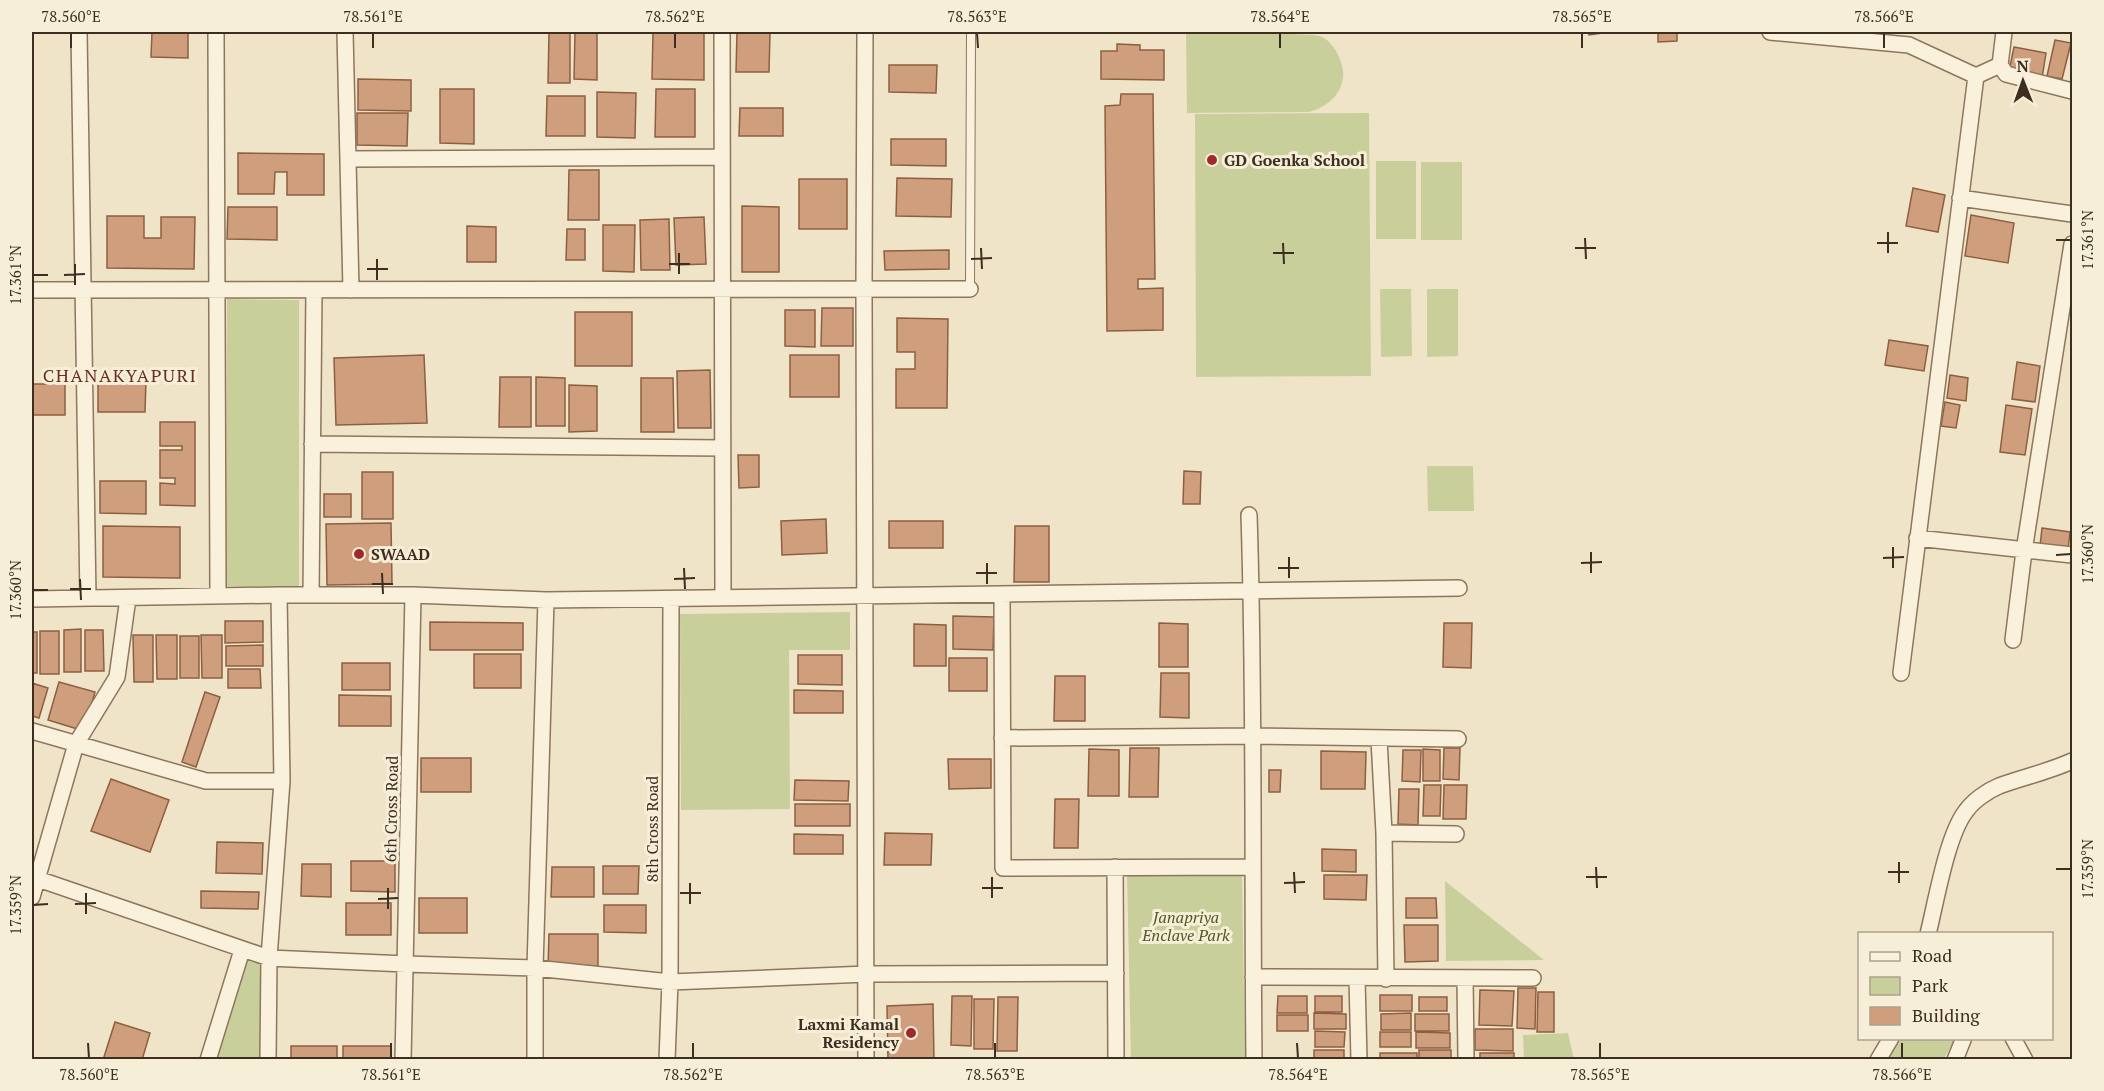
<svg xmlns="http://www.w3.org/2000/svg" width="2104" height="1091" font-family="'PT Serif',serif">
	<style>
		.green { fill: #c9cf9b }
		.building { fill: #cf9f7d; stroke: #8d5f41; stroke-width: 1.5 }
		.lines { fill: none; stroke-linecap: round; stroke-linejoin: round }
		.lane-casing { stroke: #8d765c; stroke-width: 10 }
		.street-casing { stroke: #8d765c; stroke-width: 18 }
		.lane { stroke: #faf1dc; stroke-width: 8 }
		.street { stroke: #faf1dc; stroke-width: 15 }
		.ticks { fill: none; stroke: #3d2e20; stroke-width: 2 }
		.poi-dot { fill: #9e2a2b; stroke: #f7eed8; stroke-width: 2 }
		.labels { text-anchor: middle; stroke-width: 6; stroke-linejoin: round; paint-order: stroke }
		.poi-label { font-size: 16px; font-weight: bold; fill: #3d2e20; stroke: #f7eed8; text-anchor: start }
		.street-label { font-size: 16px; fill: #3d2e20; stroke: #f7eed8 }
		.park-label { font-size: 16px; font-style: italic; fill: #4d5a26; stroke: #f7eed8 }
		.neighbourhood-label { font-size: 18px; letter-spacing: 1.5px; fill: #6b2e1e; stroke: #f7eed8 }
		.neatline { fill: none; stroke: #3d2e20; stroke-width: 2 }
		.ticks-label { font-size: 15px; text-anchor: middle; fill: #3d2e20 }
	</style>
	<rect width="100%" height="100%" fill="#f0e4c8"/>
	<!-- green -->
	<path class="green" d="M1186,32c36,-1 71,-1 106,2 9,1 20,0 28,2 14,5 25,28 23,42 -3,19 -17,29 -34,34l-122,1z
		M1369,113l2,263 -175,1 -1,-263z
		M1376,161h40v78h-40z
		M1421,162h41v78h-41z
		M1380,289h31l1,67 -31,1z
		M1427,289h31v67l-31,1z
		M227,299l72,1v287l-73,-1z
		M1427,466h46l1,45h-46z
		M850,612v38h-61l1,159 -109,1 -1,-196z
		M1242,874l3,185h-114l-4,-184z
		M1445,881l99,79 -98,1z
		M242,950l27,8 -1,101 -60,1z
		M1568,1033l6,26h-50l-1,-24z
		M1898,1039h57l-11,20 -60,1z"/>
	<!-- building -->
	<path class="building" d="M152,32h36v26l-37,-1z
		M549,32h21v51h-22z
		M575,32h22v48l-23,-1z
		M653,32h51v48l-52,-1z
		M737,32l33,1 -1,39h-33z
		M1588,32h22l-21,3z
		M1658,32h19v9l-19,1z
		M2055,40l16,3 -9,36 -15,-3z
		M1117,44l23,1v5h24v30l-63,-1v-28h16z
		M2014,47l32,6 -4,25 -33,-7z
		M889,65h48l-1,28 -47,-1z
		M358,79l53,1v31l-53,-1z
		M440,89h34v55l-34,-1z
		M656,89h39v48h-40z
		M597,92l39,1 -1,45 -38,-1z
		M1121,94h32l2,185h-17v10l25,-1v42l-56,1 -2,-225 15,-1z
		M547,96h38v40h-39z
		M740,108h43v28h-44z
		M357,113h51l-1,33 -50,-1z
		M891,139h55v27l-55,-1z
		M238,153l86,1v41h-37v-23h-12l-1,22h-36z
		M569,170h30v50h-31z
		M897,178l55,1 -1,38 -55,-1z
		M799,179h48v50h-48z
		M1913,188l32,7 -7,37 -32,-6z
		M742,206l37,1v65h-37z
		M228,207h49v33l-50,-1z
		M1971,215l43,8 -6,40 -43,-7z
		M107,216h37v22h17v-21h34l-1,52 -87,-1z
		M704,217l2,47 -30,1 -2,-47z
		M669,219l1,51h-29l-1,-50z
		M603,225h32l-1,47 -31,-1z
		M467,226l29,1v35h-29z
		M567,229h18v31h-19z
		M949,250v19l-64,1 -1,-19z
		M822,308h31v38h-32z
		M785,310h30v37l-30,-1z
		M575,312h57v54h-57z
		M897,318l51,1 -1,89h-51v-39h19v-17h-18z
		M1889,340l39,6 -4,25 -39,-6z
		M424,355l3,68 -91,2 -2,-67z
		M790,355h49v42h-49z
		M2017,362l23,4 -5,36 -23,-3z
		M710,370l1,58h-33l-1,-57z
		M1950,375l18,3 -2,23 -19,-3z
		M500,377h31v50h-32z
		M536,377l29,1v48h-29z
		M641,378h32l1,54h-33z
		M98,380h48l-1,32h-47z
		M32,384h33v31h-33z
		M569,385l28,1v45l-28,1z
		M1945,402l15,3 -4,23 -15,-2z
		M2006,405l26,4 -7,46 -25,-3z
		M160,422h35v84l-35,-1v-22l15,1v-6h-15v-28h22v-4h-22z
		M738,455h21v32l-20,1z
		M1184,471l17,1 -1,32h-17z
		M362,472h31v47h-31z
		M100,481h46v33l-46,-1z
		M324,494h27v23h-27z
		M826,519l1,34 -45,2 -1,-34z
		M889,521h54v27h-54z
		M391,523l1,61 -65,1 -1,-61z
		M103,526l77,1v51l-77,-1z
		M1015,526h34v56h-35z
		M2042,528l28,4 -2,18 -28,-4z
		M953,616l41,1 -1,33 -40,-1z
		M225,621h38v21l-38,1z
		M430,622l93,1v27h-93z
		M1159,623l29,1v43h-29z
		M1444,623h28l-1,45 -28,-1z
		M914,624l32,1v41h-32z
		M81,629v43h-17v-42z
		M85,630h18l1,41h-19z
		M40,631h19v43h-19z
		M32,632h5v41h-5z
		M133,635h20v47h-19z
		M156,635h21v44h-20z
		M201,635h21v43h-20z
		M180,636h19v42h-19z
		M263,645v21h-37v-20z
		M474,654h47v34h-47z
		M798,655h44v30l-44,-1z
		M949,658h38v33h-38z
		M342,663h48v27h-48z
		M228,669h32l1,19h-33z
		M1161,673h28v45l-29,-1z
		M1055,676h30v45h-31z
		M59,682l36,10 -11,39 -36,-11z
		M32,683l16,5 -9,30 -7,-2z
		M794,690l49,1v22h-49z
		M205,692l15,5 -24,70 -14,-5z
		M339,695l52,1v30h-52z
		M1130,748h29l-1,49h-29z
		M1444,748h16l-1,32 -16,-1z
		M1089,749l30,1v46h-31z
		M1423,749l17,1v31h-17z
		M1403,750h18l-1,32 -18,-1z
		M1321,751l45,1 -1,37h-44z
		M421,758h50v34h-50z
		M948,759h43v29l-42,1z
		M1269,770h12l-1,22h-11z
		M111,779l58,21 -19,52 -59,-21z
		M795,780l54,1 -1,20 -54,-1z
		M1424,785h17l-1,31h-17z
		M1444,785h23l-1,34h-23z
		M1399,789h20l-1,36 -20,-1z
		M1055,799h24l-1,49h-24z
		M795,804h55v22h-55z
		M885,833l47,1 -1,31h-47z
		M794,834l49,1v19h-49z
		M217,842l46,1 -1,31 -46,-1z
		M1322,849l34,1v22l-34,-1z
		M351,861h44v31l-44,-1z
		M302,864h29v33l-30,-1z
		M603,866h36l-1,28h-35z
		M552,867h42v30h-43z
		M1324,875h43l-1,25 -42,-1z
		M201,891l58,1 -1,17 -57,-1z
		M419,898h48v35h-48z
		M1406,898h30l1,20h-31z
		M346,903h45v32h-45z
		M604,905h42v28l-42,-1z
		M1404,925h34v36l-33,1z
		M549,934h49v33h-50z
		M1518,988h18l-1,41 -18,-1z
		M1480,990l34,1 -2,35 -33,-1z
		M1538,992h16v40h-17z
		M1380,995h32v16h-32z
		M952,996h20l-1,50 -20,-1z
		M1278,996h29v17h-30z
		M1315,996h27v16h-27z
		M998,997h20l-1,54h-20z
		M1419,997h28v14h-28z
		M974,999h20l-1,50h-19z
		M933,1004l1,56h-46l-1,-54z
		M1314,1013l32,1v15h-32z
		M1411,1013v17h-30v-16z
		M1415,1014h34v17h-34z
		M1277,1015h31v16h-31z
		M115,1022l35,11 -8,27h-39z
		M1475,1029h38v22l-38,-1z
		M1315,1031l30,1 -1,15h-29z
		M1380,1032h31v15h-31z
		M1416,1032l34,1v15h-34z
		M291,1046h46v14h-46z
		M343,1046h48v14h-48z
		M1314,1050h30v10h-30z
		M1419,1050h32v10h-32z
		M1380,1053h37v7h-37z
		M1480,1053h34v7h-34z"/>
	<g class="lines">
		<!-- lane casing -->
		<g class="lane-casing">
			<path id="lane" d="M970,289l1,-257"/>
		</g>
		<!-- street casing -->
		<g class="street-casing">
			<path id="street" d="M79,32l9,566
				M216,32l2,564
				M345,32l6,258
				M722,32l1,566
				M865,32l-1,257 2,771
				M1770,32l139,13 67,31
				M2004,32l-4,33 6,9 66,17
				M349,159l373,-2
				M1960,198l112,16
				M32,290l938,-1
				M312,444l410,4
				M1249,515c6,181 3,363 5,545
				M1917,538l155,17
				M311,595l3,-305
				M1002,595l1,273 249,-1
				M32,599l247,-4h134l133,5 913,-12
				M2013,640l11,-89 48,-307
				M1901,673l75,-597 24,-11
				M32,731l174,50h76
				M1002,738l252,-2 204,3
				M1379,739l5,94 2,146
				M1384,833l72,1
				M1115,867l1,193
				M32,877l237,81 137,6 129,4 135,14 197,-8 249,-1
				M32,897l44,-153 41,-67 11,-79
				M1928,934c8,-32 19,-99 38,-123 7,-10 21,-20 33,-25 24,-9 49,-14 73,-25
				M1253,977l280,1
				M1357,978l2,82
				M1465,978l1,82
				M2013,1038l12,22
				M208,1060l34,-110
				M268,1060l1,-102 13,-177 -3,-186
				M403,1060l10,-465
				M535,1060v-92l11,-368
				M667,1060l3,-78 1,-383
				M1878,1060l13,-22
				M1955,1060l8,-20"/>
		</g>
		<!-- lane -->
		<use href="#lane" class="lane"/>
		<!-- street -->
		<use href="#street" class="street"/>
	</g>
	<!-- ticks -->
	<path class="ticks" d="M71,33v15M373,33v15M675,33v15M977,33l1,15M1280,33v15M1582,33v15M1884,33v15M1888,232v21M1585,238l1,21M2056,240h15M1283,243l1,21M1877,243h21M981,248l1,21M1575,248h21M679,253v21M1273,253h21M377,259v21M971,259l21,-1M75,264v21M669,264h21M367,269h21M33,275h15M64,275l21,-1M1893,547v21M1591,552v21M2056,555l15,-1M1289,557v21M1883,558l21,-1M987,563v21M1581,563l21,-1M684,568l1,21M1278,568h21M382,573l1,21M976,573h21M80,579l1,21M674,579l21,-1M372,584h21M70,589h21M33,590h15M1899,862v21M1596,867l1,21M2056,869h15M1294,872l1,21M1888,872h21M992,877v21M1586,877h21M690,883v21M1284,883l21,-1M388,888v21M982,888h21M86,893v21M680,893h21M378,899l20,-1M75,904l21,-1M33,905l15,-1M88,1043l1,15M391,1043v15M693,1043v15M995,1043v15M1297,1043l1,15M1600,1043v15M1902,1043v15"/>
	<!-- markers -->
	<g class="poi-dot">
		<circle cx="1212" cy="160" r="6"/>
		<circle cx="359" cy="554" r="6"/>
		<circle cx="911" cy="1033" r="6"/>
	</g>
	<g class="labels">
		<!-- poi labels -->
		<g class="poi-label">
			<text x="1224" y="166">GD Goenka School</text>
			<text x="371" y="560">SWAAD</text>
			<text x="899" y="1030" text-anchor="end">Laxmi Kamal<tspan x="899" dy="18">Residency</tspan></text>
		</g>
		<!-- street labels -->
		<g class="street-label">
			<text transform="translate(391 809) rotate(-89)" y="6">6th Cross Road</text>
			<text transform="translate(652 829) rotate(-90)" y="6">8th Cross Road</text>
		</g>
		<!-- park labels -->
		<g class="park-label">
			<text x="1186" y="923">Janapriya<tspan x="1186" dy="18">Enclave Park</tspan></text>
		</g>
		<!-- neighbourhood labels -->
		<g class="neighbourhood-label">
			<text x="120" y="382">CHANAKYAPURI</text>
		</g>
	</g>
	<!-- border -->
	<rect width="2104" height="1091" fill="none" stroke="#f7eed8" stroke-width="66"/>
	<!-- legend -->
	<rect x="1858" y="932" width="195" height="108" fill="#f7eed8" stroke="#ada18e" stroke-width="1.5"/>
	<rect x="1870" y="952" width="30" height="9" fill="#faf1dc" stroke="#ada18e" stroke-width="1.5"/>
	<text x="1912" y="962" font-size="18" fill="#3d2e20">Road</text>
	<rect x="1870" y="977" width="30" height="18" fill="#c9cf9b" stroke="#ada18e" stroke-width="1.5"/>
	<text x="1912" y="992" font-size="18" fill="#3d2e20">Park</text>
	<rect x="1870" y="1007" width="30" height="18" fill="#cf9f7d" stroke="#ada18e" stroke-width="1.5"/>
	<text x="1912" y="1022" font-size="18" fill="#3d2e20">Building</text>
	<!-- north arrow -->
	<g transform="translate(2023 81) rotate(359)" stroke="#f7eed8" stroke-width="4.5" paint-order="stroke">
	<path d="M0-4.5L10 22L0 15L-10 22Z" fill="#3d2e20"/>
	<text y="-9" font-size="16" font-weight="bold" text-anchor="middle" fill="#3d2e20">N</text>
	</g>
	<rect x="33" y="33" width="2038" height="1025" class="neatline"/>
	<g class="ticks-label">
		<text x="71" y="22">78.560°E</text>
		<text x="373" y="22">78.561°E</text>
		<text x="675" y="22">78.562°E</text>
		<text x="977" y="22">78.563°E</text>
		<text x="1280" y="22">78.564°E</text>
		<text x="1582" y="22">78.565°E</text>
		<text x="1884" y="22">78.566°E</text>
		<text transform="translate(2088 240) rotate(-90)" y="5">17.361°N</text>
		<text transform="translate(16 275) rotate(-90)" y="5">17.361°N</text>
		<text transform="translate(2088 554) rotate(-90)" y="5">17.360°N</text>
		<text transform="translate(16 590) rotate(-90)" y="5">17.360°N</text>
		<text transform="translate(2088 869) rotate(-90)" y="5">17.359°N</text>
		<text transform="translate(16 905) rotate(-90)" y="5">17.359°N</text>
		<text x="89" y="1080">78.560°E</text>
		<text x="391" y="1080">78.561°E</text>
		<text x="693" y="1080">78.562°E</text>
		<text x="995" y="1080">78.563°E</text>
		<text x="1298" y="1080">78.564°E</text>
		<text x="1600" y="1080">78.565°E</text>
		<text x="1902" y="1080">78.566°E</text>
	</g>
</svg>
